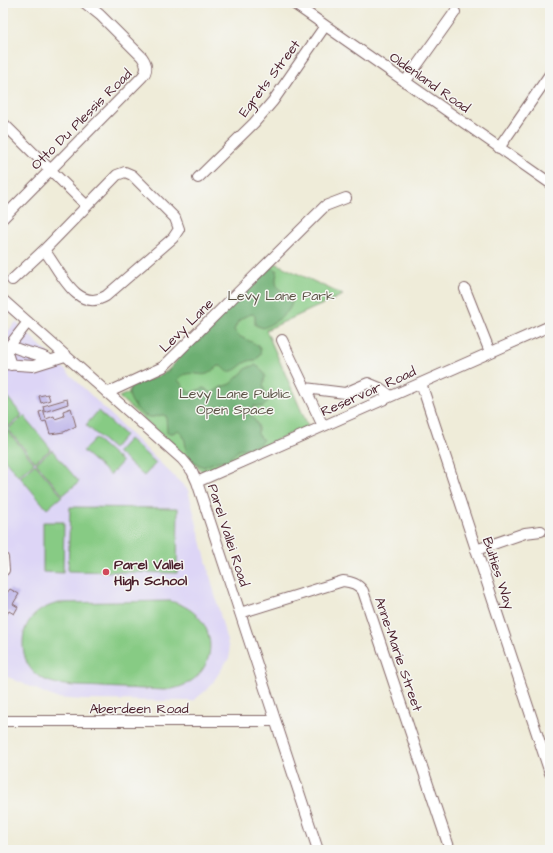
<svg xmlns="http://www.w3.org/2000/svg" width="553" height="853" font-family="'Architects Daughter',sans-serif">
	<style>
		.built { fill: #ddd5f6 }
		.green { fill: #87cb84; stroke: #687558 }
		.forest { fill: #6daf72; stroke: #5c674e }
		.building { fill: #b8aee9 }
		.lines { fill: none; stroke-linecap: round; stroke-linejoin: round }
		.minor-casing { stroke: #846768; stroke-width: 12 }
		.minor { stroke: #fff; stroke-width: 10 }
		.poi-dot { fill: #d1495b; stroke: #f6f6f2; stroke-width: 1.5 }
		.labels { text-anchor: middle; stroke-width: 3; stroke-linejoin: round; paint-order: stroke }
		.street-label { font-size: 14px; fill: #4a1f2b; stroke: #f6f6f2 }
		.park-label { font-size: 14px; fill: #5c5346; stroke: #f6f6f2 }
		.poi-label { font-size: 14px; font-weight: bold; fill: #4a1f2b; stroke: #f6f6f2; text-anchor: start }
	</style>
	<rect width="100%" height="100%" fill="#f6f6f2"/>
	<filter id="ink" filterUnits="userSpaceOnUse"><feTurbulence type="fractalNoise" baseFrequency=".025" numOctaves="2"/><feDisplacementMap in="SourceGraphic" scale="8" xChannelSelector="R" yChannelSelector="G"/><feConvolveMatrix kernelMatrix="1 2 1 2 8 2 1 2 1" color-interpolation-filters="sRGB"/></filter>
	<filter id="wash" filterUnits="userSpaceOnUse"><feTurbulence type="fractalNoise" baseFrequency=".012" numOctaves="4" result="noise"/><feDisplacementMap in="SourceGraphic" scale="16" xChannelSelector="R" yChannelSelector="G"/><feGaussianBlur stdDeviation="0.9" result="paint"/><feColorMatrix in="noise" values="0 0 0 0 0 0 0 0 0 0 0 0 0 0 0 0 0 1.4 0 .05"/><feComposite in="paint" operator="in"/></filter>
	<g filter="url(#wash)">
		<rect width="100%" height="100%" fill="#efecd9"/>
		<!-- built -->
		<path class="built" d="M16,322l172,168 42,163 -1,5 -20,30 -16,13 -110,-1 -27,-2 -48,-21 -5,1v-341z"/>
		<!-- green -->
		<path class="green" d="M275,263l68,32 -77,35 42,96 -102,45h-4l-83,-74 39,-17z
			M3,392l19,23 -15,13 -4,-4z
			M98,411l27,24 -12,14 -27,-24z
			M24,416l27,33 -16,13 -27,-33z
			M7,430l27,33 -16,13 -15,-19v-24z
			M95,438l27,24 -12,13 -27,-24z
			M129,439l27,24 -12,13 -27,-24z
			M52,450l27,32 -16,13 -27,-32z
			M35,464l27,32 -15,13 -27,-32z
			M70,507l108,1 -1,65 -109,-2z
			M43,522h21l-1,51 -20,-1z
			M170,601c57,14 51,85 -6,89 -21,-1 -41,-2 -62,-3 -25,-2 -61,3 -75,-24 -4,-10 -5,-19 -3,-30 4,-17 18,-26 35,-30z"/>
		<!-- forest -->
		<path class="forest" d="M272,267l5,3c1,4 -2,8 -1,12 1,10 11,10 16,16 2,14 -18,25 -29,30l-8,-3v-9l-2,-2c-11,2 -15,6 -19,16 1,1 3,5 4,5 6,6 33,9 18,25 -16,0 -15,11 -29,12l-6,-6c-6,0 -9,6 -14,8 -7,3 -21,-6 -29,6l11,13 15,-5 8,5 9,-6 9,-3 17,-16 8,-3 5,3 5,7c0,4 -3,10 -1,14 2,7 7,11 -1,18l-9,-1 -4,7 8,12v9l5,6 -6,6 -17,3 -13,11 -9,1 -14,6c-28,-11 -11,-25 -26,-37l-5,3h-6l-1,-17 -3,-1c-4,0 -9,3 -13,2 -10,-1 -22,-17 -21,-26l3,-6 22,-7 15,-8 21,-26 8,-2 13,-12 11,-16 44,-46z"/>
		<g id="blocks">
			<!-- building -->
			<path class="building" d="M48,394l2,6 -9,3 -2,-7z
				M67,399l1,5 -24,8 2,7 8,-3 1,3 9,-3 -1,-5 8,-3 5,18 -12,6 -14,2 -4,-13 -4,1 -3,-10 5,-1 -1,-5z
				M10,589l9,5 -6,10 5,3 -4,7 -5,-3 -6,9v-22z"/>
		</g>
	</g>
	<g filter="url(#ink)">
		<use href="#blocks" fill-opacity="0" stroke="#846768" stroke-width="1"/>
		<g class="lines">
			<!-- minor casing -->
			<g class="minor-casing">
				<path id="minor" d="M293,3l257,180
					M405,82l50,-70
					M3,123l84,83
					M499,148l51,-74
					M125,172l7,3 43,43 4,11 -6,9 -67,58c-30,18 -47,-28 -62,-46l73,-75z
					M198,178l56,-55 19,-22 52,-75
					M3,218l139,-141c6,-6 5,-13 0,-20l-42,-42 -15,-12
					M12,280l32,-30
					M465,289l25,63
					M3,300l179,159 10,12 5,11 121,368
					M282,340l41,86
					M10,345c11,8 27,7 40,15
					M3,364l30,2 32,-10
					M11,365l-5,-15 22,-28
					M421,383l129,390
					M305,388l40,5 23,-10 12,5 11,8
					M107,393l56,-26 162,-161 21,-8
					M197,482l353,-156
					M476,550l49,-17 16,-2
					M3,558l1,12
					M240,613l103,-32c9,1 15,3 20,10l87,259
					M3,721h271"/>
			</g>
			<!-- minor -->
			<use href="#minor" class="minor"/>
		</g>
	</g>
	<!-- markers -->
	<circle class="poi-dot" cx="106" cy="572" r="4"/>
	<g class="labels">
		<!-- street labels -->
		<g class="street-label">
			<text transform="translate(269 78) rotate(-53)" y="5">Egrets Street</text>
			<text transform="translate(430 82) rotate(35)" y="5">Oldenland Road</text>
			<text transform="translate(81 119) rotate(-45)" y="5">Otto Du Plessis Road</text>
			<text transform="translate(186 325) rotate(-45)" y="5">Levy Lane</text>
			<text transform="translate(368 391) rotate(-24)" y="5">Reservoir Road</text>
			<text transform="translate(229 535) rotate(72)" y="5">Parel Vallei Road</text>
			<text transform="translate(499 573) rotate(72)" y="5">Bulties Way</text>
			<text transform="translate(399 654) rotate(71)" y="5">Anne-Marie Street</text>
			<text x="139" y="713">Aberdeen Road</text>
		</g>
		<!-- park labels -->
		<g class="park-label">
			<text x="281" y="300">Levy Lane Park</text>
			<text x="235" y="398">Levy Lane Public<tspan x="235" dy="16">Open Space</tspan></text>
		</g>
		<!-- poi labels -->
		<g class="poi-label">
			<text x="114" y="569">Parel Vallei<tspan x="114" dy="16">High School</tspan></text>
		</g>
	</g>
	<!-- margin -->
	<rect width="553" height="853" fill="none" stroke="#f6f6f2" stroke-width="16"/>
</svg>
